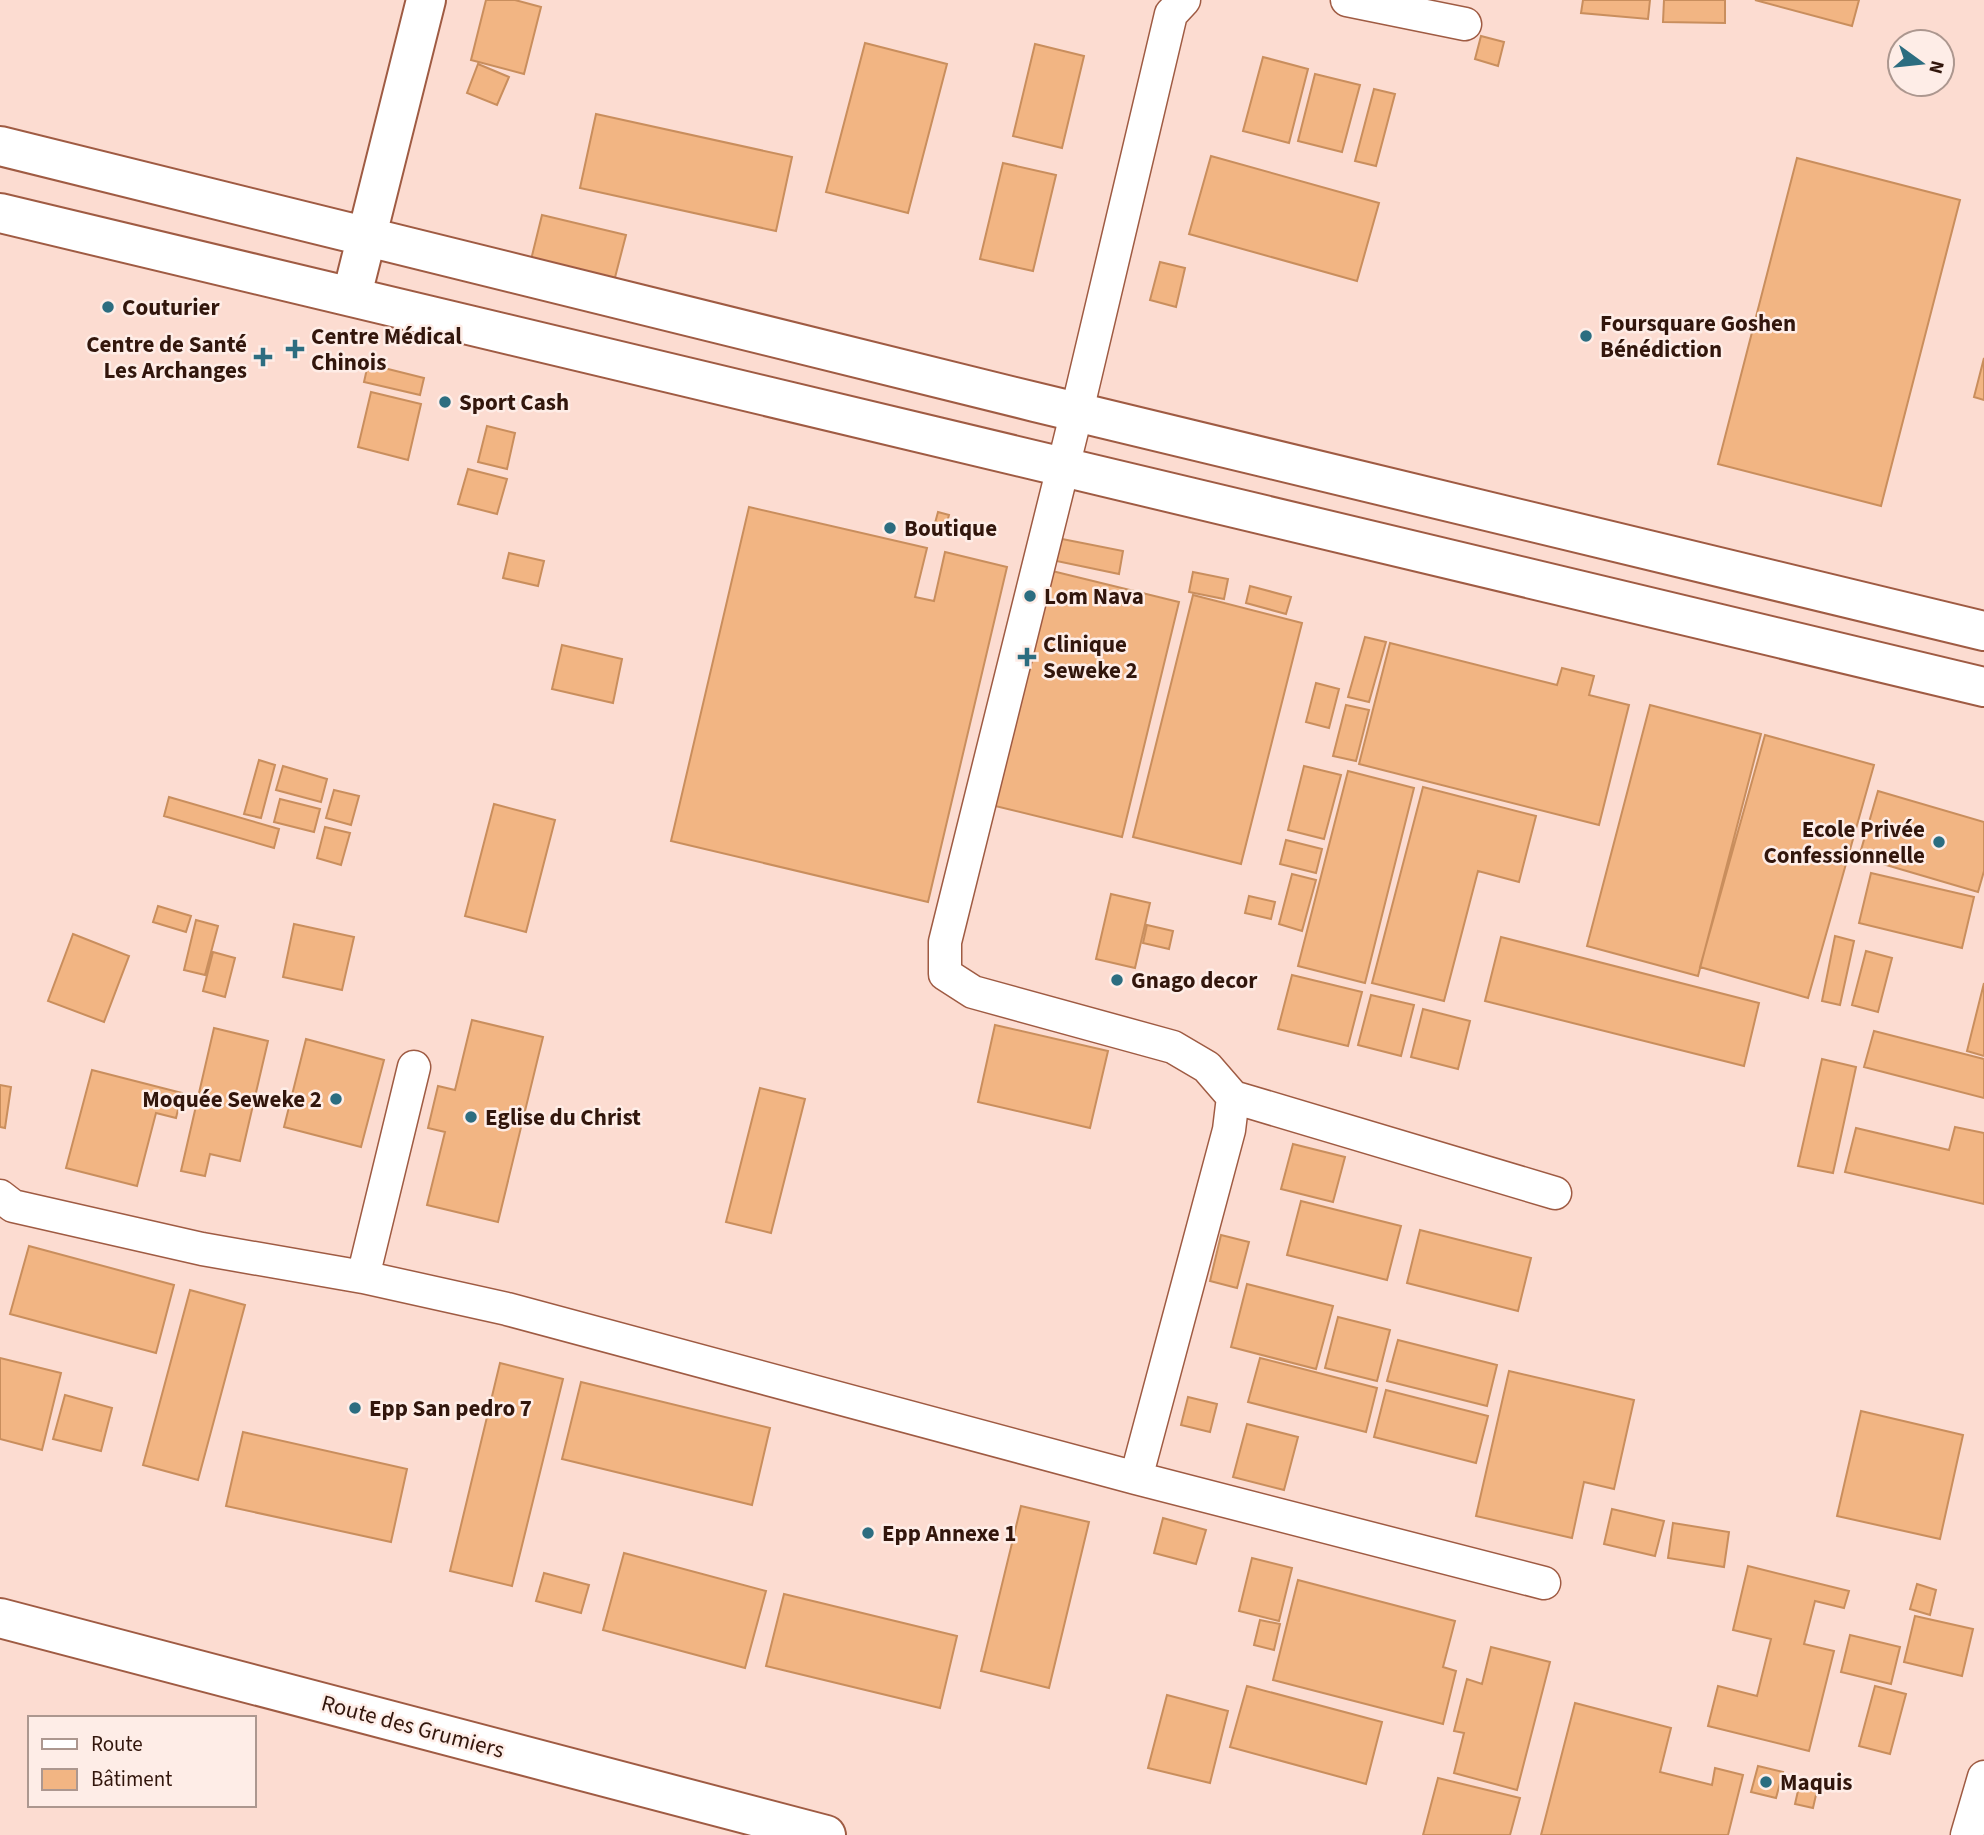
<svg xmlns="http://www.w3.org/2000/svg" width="1984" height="1835" font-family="'Source Sans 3',sans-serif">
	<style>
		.building { fill: #f2b583; stroke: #c98e5d; stroke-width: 2 }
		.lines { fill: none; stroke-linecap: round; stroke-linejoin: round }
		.street-casing { stroke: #9f5b43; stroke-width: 35 }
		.secondary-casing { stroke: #9f5b43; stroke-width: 42 }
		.street { stroke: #fff; stroke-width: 32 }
		.secondary { stroke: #fff; stroke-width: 38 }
		.poi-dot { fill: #2c6d80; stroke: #feede7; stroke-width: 2.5 }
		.labels { text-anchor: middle; stroke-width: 5; stroke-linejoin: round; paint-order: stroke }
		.poi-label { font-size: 23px; font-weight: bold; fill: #32160c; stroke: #feede7; text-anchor: start }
		.street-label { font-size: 23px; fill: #32160c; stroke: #feede7 }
	</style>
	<rect width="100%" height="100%" fill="#fcdcd1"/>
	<!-- building -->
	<path class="building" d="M486,0h29l26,7 -17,67 -53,-14z
		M1583,0h67l-2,19 -67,-6z
		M1664,0h61v23l-62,-1z
		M1755,0h104l-7,26z
		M1481,36l23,6 -6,24 -23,-7z
		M865,43l82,21 -39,149 -82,-21z
		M1035,44l49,12 -22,92 -49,-12z
		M1263,57l45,12 -19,74 -46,-12z
		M478,64l31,13 -12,28 -30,-12z
		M1315,74l45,11 -18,67 -44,-11z
		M1374,89l21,5 -19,72 -21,-5z
		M596,114l196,43 -16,74 -196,-43z
		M1211,156l168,47 -22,78 -168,-47z
		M1797,158l163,42 -79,306 -163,-42z
		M1003,163l53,12 -23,96 -53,-12z
		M542,215l84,20 -14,54 -83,-21z
		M1160,262l25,6 -9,39 -26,-7z
		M1984,358v42l-10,-3z
		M368,364l56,14 -4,17 -56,-13z
		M371,392l50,12 -13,56 -50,-13z
		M487,426l28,7 -8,36 -29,-7z
		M468,469l39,10 -10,35 -39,-10z
		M749,507l178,41 -12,49 19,4 11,-49 62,15 -79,335 -257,-61z
		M938,512l11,3 -3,11 -11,-3z
		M1052,537l71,14 -4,23 -72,-15z
		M509,553l35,8 -6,25 -35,-8z
		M1044,569l135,33 -57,235 -135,-33z
		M1193,572l35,7 -4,20 -35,-7z
		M1250,586l41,11 -5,17 -40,-11z
		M1193,595l109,28 -61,241 -108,-27z
		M1365,637l21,5 -17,60 -21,-5z
		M1390,643l167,42 5,-17 32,8 -5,19 40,10 -30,120 -240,-61z
		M562,645l60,14 -9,44 -61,-14z
		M1316,683l23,6 -10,39 -23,-6z
		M1346,705l23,5 -13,51 -23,-5z
		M1650,705l111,29 -63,242 -111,-30z
		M1765,735l109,30 -66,233 -108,-31z
		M259,760l16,5 -14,53 -17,-4z
		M283,766l44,13 -6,23 -45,-12z
		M1304,766l37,9 -17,64 -36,-9z
		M1348,771l66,17 -49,195 -67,-17z
		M1423,787l113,29 -17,66 -41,-11 -34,130 -72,-18z
		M334,790l25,6 -8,29 -25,-7z
		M1878,791l106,31v49l-6,21 -119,-35z
		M169,797l110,32 -5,19 -110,-32z
		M280,799l40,10 -6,23 -40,-10z
		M494,804l61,16 -29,112 -61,-16z
		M325,827l25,6 -9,32 -24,-7z
		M1286,840l36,9 -6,24 -36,-9z
		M1871,873l103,24 -12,51 -103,-25z
		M1292,874l24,6 -14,51 -23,-7z
		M1111,894l39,9 -15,65 -39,-9z
		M1249,896l26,6 -4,17 -26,-6z
		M158,906l33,10 -5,16 -33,-10z
		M196,920l22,6 -13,49 -21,-5z
		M294,924l60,13 -12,53 -59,-13z
		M1147,925l26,6 -4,18 -26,-6z
		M73,934l56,22 -25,66 -56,-21z
		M1835,936l19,5 -14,64 -18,-4z
		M1501,937l258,66 -15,63 -259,-65z
		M1866,951l26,7 -14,54 -26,-7z
		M213,952l22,6 -10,39 -22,-6z
		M1292,975l70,17 -14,54 -70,-17z
		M1984,983v73l-17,-5z
		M1371,995l43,10 -13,51 -43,-11z
		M1423,1009l47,12 -12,48 -47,-12z
		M472,1020l71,17 -45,185 -71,-17 18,-73 -17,-4 10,-42 17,4z
		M995,1025l113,26 -18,77 -112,-26z
		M214,1028l54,13 -28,120 -30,-7 -5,22 -24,-5z
		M1874,1031l110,28v39l-120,-31z
		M306,1039l78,21 -23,87 -77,-20z
		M1822,1059l34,8 -23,106 -35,-7z
		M92,1070l90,23 -6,25 -20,-5 -19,73 -71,-18z
		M0,1085l11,2 -6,41 -5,-1z
		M760,1088l45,11 -34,134 -45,-11z
		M1955,1127l29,6v71l-139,-32 11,-44 93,22z
		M1293,1144l52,13 -12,45 -52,-13z
		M1301,1201l100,25 -14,54 -100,-25z
		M1420,1230l111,28 -13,53 -111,-28z
		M1221,1235l28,7 -12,46 -27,-7z
		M29,1246l145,39 -18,68 -146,-39z
		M1247,1284l86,22 -17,63 -85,-22z
		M190,1290l55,15 -47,175 -55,-15z
		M1338,1317l52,13 -13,51 -52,-13z
		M1398,1340l99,25 -10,41 -100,-25z
		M0,1358l61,15 -19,77 -42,-11z
		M1260,1358l117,30 -11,44 -118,-30z
		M500,1363l63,16 -51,207 -62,-15z
		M1509,1371l125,29 -20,89 -30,-7 -12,56 -96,-22z
		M581,1382l189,46 -18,77 -190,-46z
		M1386,1390l102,26 -12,47 -102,-26z
		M65,1395l47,13 -11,43 -48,-12z
		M1188,1397l29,7 -7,28 -29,-7z
		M1861,1411l102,24 -23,104 -103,-23z
		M1247,1424l51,13 -14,53 -51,-13z
		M243,1432l164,37 -16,73 -165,-36z
		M1021,1506l68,16 -40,166 -68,-17z
		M1612,1509l52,12 -9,35 -51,-12z
		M1163,1518l43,12 -10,34 -42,-11z
		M1673,1523l56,9 -5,35 -56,-9z
		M624,1553l142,38 -21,77 -142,-38z
		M1252,1558l40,10 -13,53 -40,-10z
		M1748,1566l101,25 -5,17 -29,-7 -11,43 30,7 -25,100 -101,-25 10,-40 39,10 14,-57 -38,-9z
		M544,1573l45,12 -8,28 -45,-12z
		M1298,1580l157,41 -12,46 13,4 -13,53 -170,-44z
		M1917,1584l19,6 -6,25 -20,-6z
		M784,1594l173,42 -17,72 -174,-42z
		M1915,1616l58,13 -11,47 -58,-14z
		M1260,1620l20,4 -6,26 -20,-5z
		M1850,1635l50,12 -9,37 -50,-12z
		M1491,1647l59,15 -33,128 -63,-17 10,-40 -10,-2 13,-52 15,5z
		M1247,1686l135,36 -16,62 -136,-37z
		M1875,1686l31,8 -16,60 -31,-8z
		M1167,1695l61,16 -18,72 -62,-15z
		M1575,1703l96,25 -11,44 52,13 3,-17 28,7 -15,60h-187z
		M1758,1766l25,6 -7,26 -25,-6z
		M1438,1778l82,20 -10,37h-87z
		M1800,1782l18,4 -5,22 -18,-4z"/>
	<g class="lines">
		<!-- street casing -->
		<g class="street-casing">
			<path id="street" d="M1184,0l-13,14 -94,397 -132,531v32l28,18 200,55 34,20 26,30 322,96
				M1347,0l118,24
				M0,1196l13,10 189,43 161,28 144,32 629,169 408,105
				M363,1277l51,-210
				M1136,1478l93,-348 4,-33
				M1967,1835l17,-58"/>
		</g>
		<!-- secondary casing -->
		<g class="secondary-casing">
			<path id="secondary" d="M0,146l1035,256 949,229
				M0,213l1984,474
				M352,295l74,-295
				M0,1618l826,217"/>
		</g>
		<!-- street -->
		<use href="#street" class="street"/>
		<!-- secondary -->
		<use href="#secondary" class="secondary"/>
	</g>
	<!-- markers -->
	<g class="poi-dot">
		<circle cx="108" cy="307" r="7"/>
		<circle cx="1586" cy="336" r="7"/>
		<path d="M291.5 338.5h7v7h7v7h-7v7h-7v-7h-7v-7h7z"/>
		<path d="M259.5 346.5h7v7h7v7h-7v7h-7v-7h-7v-7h7z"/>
		<circle cx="445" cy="402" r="7"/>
		<circle cx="890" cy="528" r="7"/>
		<circle cx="1030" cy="596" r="7"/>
		<path d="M1023.5 646.5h7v7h7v7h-7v7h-7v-7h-7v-7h7z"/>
		<circle cx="1939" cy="842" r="7"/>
		<circle cx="1117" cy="980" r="7"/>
		<circle cx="336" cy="1099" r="7"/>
		<circle cx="471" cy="1117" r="7"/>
		<circle cx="355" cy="1408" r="7"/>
		<circle cx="868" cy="1533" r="7"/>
		<circle cx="1766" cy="1782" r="7"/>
	</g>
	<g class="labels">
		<!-- poi labels -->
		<g class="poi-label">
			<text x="122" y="315">Couturier</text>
			<text x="1600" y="331">Foursquare Goshen<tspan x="1600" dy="26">Bénédiction</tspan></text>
			<text x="311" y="344">Centre Médical<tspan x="311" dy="26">Chinois</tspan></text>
			<text x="247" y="352" text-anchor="end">Centre de Santé<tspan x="247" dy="26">Les Archanges</tspan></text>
			<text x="459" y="410">Sport Cash</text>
			<text x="904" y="536">Boutique</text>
			<text x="1044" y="604">Lom Nava</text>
			<text x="1043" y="652">Clinique<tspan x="1043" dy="26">Seweke 2</tspan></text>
			<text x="1925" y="837" text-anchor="end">Ecole Privée<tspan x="1925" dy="26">Confessionnelle</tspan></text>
			<text x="1131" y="988">Gnago decor</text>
			<text x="322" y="1107" text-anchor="end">Moquée Seweke 2</text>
			<text x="485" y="1125">Eglise du Christ</text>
			<text x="369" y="1416">Epp San pedro 7</text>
			<text x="882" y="1541">Epp Annexe 1</text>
			<text x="1780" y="1790">Maquis</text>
		</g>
		<!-- street labels -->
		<g class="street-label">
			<text transform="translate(413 1726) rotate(15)" y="8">Route des Grumiers</text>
		</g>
	</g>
	<!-- legend -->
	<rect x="28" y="1716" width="228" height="91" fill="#feede7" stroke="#ac978f" stroke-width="2"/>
	<rect x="42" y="1739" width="35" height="10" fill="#ffffff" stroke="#ac978f" stroke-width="2"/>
	<text x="91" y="1751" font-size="21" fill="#32160c">Route</text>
	<rect x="42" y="1769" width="35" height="21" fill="#f2b583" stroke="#ac978f" stroke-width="2"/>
	<text x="91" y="1786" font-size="21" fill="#32160c">Bâtiment</text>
	<!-- north arrow -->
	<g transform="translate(1921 63) rotate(105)"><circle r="33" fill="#feede7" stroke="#ac978f" stroke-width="2"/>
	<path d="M0-5L12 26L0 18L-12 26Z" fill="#2c6d80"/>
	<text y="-10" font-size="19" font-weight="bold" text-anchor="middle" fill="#32160c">N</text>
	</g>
</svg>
